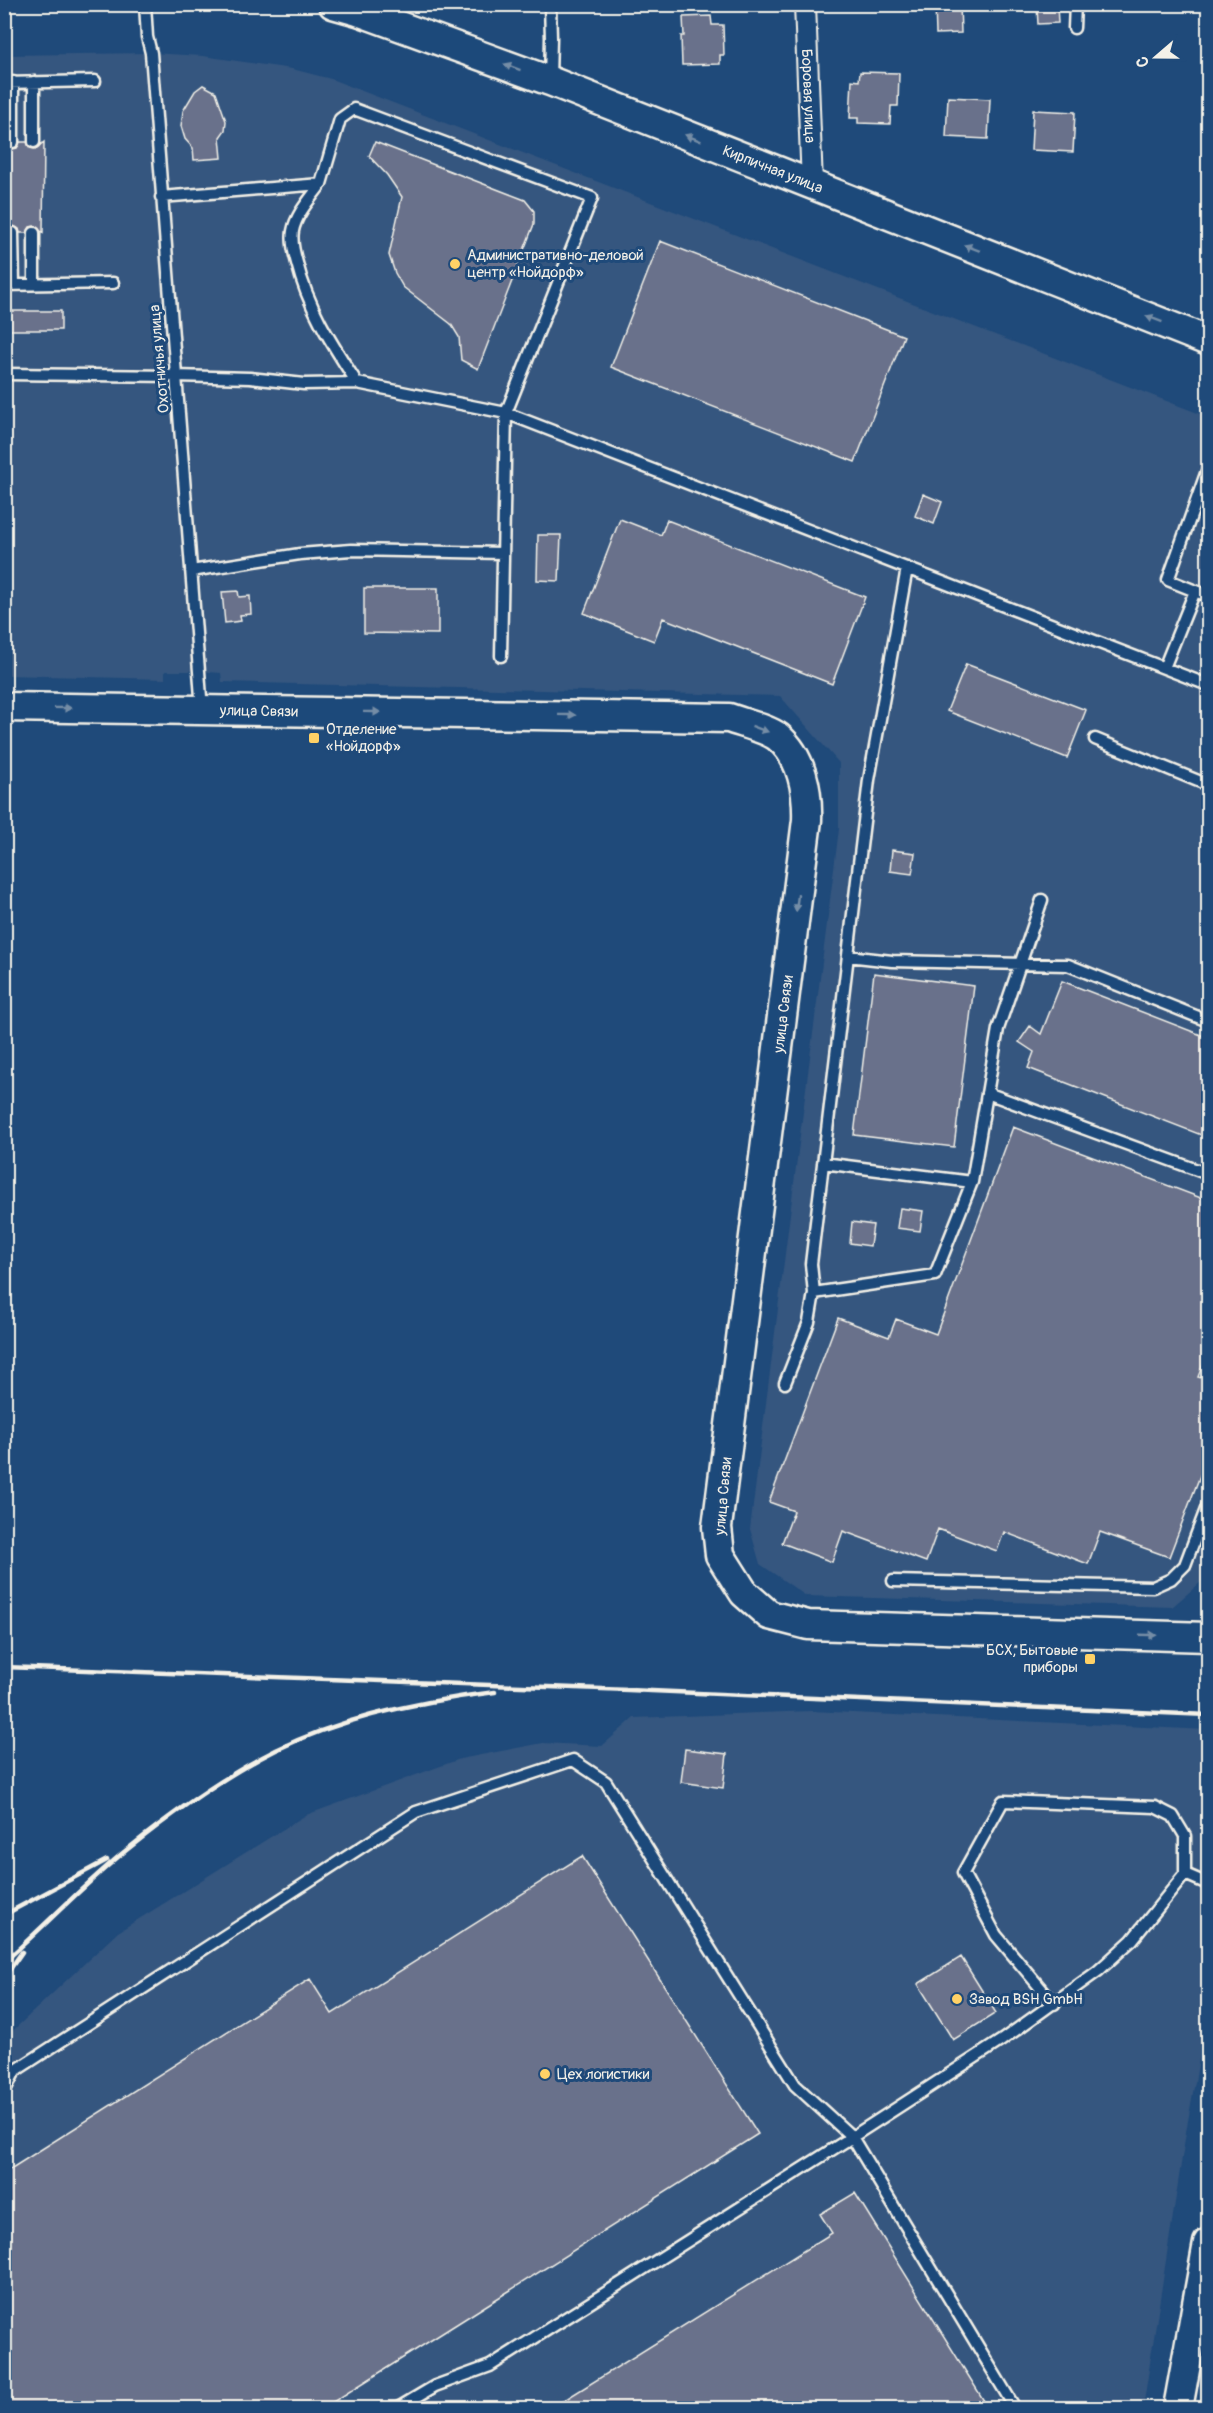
<svg xmlns="http://www.w3.org/2000/svg" width="1213" height="2413" font-family="Pangolin,sans-serif">
	<style>
		.built { fill: #35567f }
		.building { fill: #69718b; stroke: #f4f1e8; stroke-width: 1.5 }
		.lines { fill: none; stroke-linecap: round; stroke-linejoin: round }
		.lane-casing { stroke: #f4f1e8; stroke-width: 15 }
		.street-casing { stroke: #f4f1e8; stroke-width: 24 }
		.secondary-casing { stroke: #f4f1e8; stroke-width: 33 }
		.lane { stroke: #1f4a7a; stroke-width: 10 }
		.street { stroke: #1f4a7a; stroke-width: 20 }
		.secondary { stroke: #1f4a7a; stroke-width: 28 }
		.rail { stroke: #f4f1e8; stroke-width: 4.5 }
		.oneway { fill: #748da6 }
		.poi-dot { fill: #ffd166; stroke: #1f4a7a; stroke-width: 2 }
		.labels { text-anchor: middle; stroke-width: 6; stroke-linejoin: round; paint-order: stroke }
		.street-label { font-size: 15px; fill: #f4f1e8; stroke: #1f4a7a }
		.poi-label { font-size: 15px; fill: #f4f1e8; stroke: #1f4a7a; text-anchor: start }
	</style>
	<rect width="100%" height="100%" fill="#1f4a7a"/>
	<filter id="ink" filterUnits="userSpaceOnUse"><feTurbulence type="fractalNoise" baseFrequency=".0167" numOctaves="2"/><feDisplacementMap in="SourceGraphic" scale="12" xChannelSelector="R" yChannelSelector="G"/><feConvolveMatrix kernelMatrix="1 2 1 2 8 2 1 2 1" color-interpolation-filters="sRGB"/></filter>
	<g filter="url(#ink)">
		<!-- built -->
		<path class="built" d="M151,53l52,3 89,13 39,10 877,338v1159l-36,31 -366,-11 -46,-32 -10,-35 89,-700v-66l-59,-67 -558,-14 -1,-9 -24,-2h-32v8l-160,-4v-620z
			M811,1711l397,19v279l-22,123 -43,276h-1138v-370l113,-106 188,-117 154,-56 83,-16 59,3 32,-28z"/>
		<!-- building -->
		<path class="building" d="M935,4h25l1,29 -25,1z
			M1057,5l1,18 -20,1 -1,-18z
			M711,16l1,9h11l1,30h-4v9l-38,1 -1,-29h3l-1,-19z
			M860,72l39,1 -1,33h-7l-1,18 -32,-1v-5h-8l2,-38 7,1z
			M203,85l13,7 10,29 -1,9 -5,7 2,21 -28,2 -1,-12 -8,-9 -4,-13 2,-15 12,-20z
			M948,97l42,2 -2,40 -42,-2z
			M1033,110l42,2 -2,40 -42,-2z
			M4,142l8,7 5,-1 3,-6h7l3,6 5,1 9,-7 -1,91 -8,-7 -5,1 -3,6h-7l-1,-4 -6,-3 -4,1 -5,6z
			M375,142l150,58 9,11v13l-56,145 -17,-9 -2,-23 -8,-13 -48,-37 -8,-14 -6,-18 13,-58 -15,-22 -18,-19z
			M660,241l244,95 -49,126 -244,-95z
			M4,311h57v19h-57z
			M923,494l19,8 -8,22 -19,-8z
			M620,519l41,16 6,-15 198,77 -33,87 -169,-66 -9,23 -70,-28z
			M538,535h23l-2,46 -22,-1z
			M364,588h74v46l-74,-1z
			M238,591l1,6 11,-1 1,18 -11,1 1,6 -16,2 -3,-31z
			M966,664l120,46 -19,48 -120,-47z
			M892,850l23,3 -3,21 -22,-3z
			M874,973l100,13 -20,161 -100,-12z
			M1062,981l147,57v100l-181,-70 6,-16 -15,-10 11,-16 11,8z
			M1013,1127l196,74v102l-5,13 5,2v31l-11,28 11,3v72l-40,105 -69,-25 -12,32 -84,-32 -7,19 -59,-22 -12,33 -83,-31 -11,31 -50,-19 12,-32 -25,-9 69,-184 51,19 7,-18 40,15z
			M900,1208l23,3 -3,20 -23,-3z
			M852,1222l21,3 -3,21 -20,-3z
			M685,1749l42,5 -4,34 -42,-6z
			M582,1856l176,278 -436,275h-318v-236l306,-194 22,35z
			M961,1957l35,56 -43,27 -35,-56z
			M855,2193l134,216h-439l282,-176 -12,-19z"/>
		<g class="lines">
			<!-- lane casing -->
			<g class="lane-casing">
				<path id="lane" d="M145,4l2,33 4,16 51,657
					M1074,28l1,-24
					M550,80l1,-42 -1,-34
					M13,82v60
					M34,82v60
					M4,83l91,-2
					M321,184c-10,14 -25,30 -28,47 -2,11 1,22 4,32 11,45 35,81 60,120
					M161,197l160,-13 19,-65 14,-10 238,89 -86,215 -5,243
					M13,233l1,52
					M34,233v51
					M4,285l109,-2
					M4,374l171,2 75,2 54,6 53,-1 149,30 702,272
					M1208,468l-40,112 40,16
					M191,571l109,-17 51,-4 152,3
					M1164,668l31,-77
					M1095,739l113,46
					M848,956l44,5 176,4 140,56
					M987,1093l221,81
					M823,1163l149,19
					M814,1293l121,-18 37,-93 26,-153 44,-129
					M785,1383l24,-61 5,-29 -3,-29 58,-484 38,-212
					M893,1581l260,6 18,-8 14,-14 23,-61
					M1185,1874l23,10
					M4,2092l11,-21 401,-259 157,-52 33,22 189,303 57,52 163,271
					M398,2408l37,-22 55,-20 362,-229 150,-97 96,-69 34,-31 53,-66v-38l-12,-20 -18,-9 -152,-6 -40,72 33,62 58,69"/>
			</g>
			<!-- street casing -->
			<g class="street-casing">
				<g id="street">
					<path id="s1" d="M805,4l7,181"/>
				</g>
			</g>
			<!-- secondary casing -->
			<g class="secondary-casing">
				<g id="secondary">
					<path id="s2" d="M333,4l25,7 192,70 658,260"/>
					<path id="s3" d="M4,707l725,11c13,5 39,11 49,19 24,20 30,54 29,83l-90,707 3,28 24,38 25,22 39,10 400,12"/>
					<path d="M1178,2408l30,-165"/>
				</g>
			</g>
			<!-- lane -->
			<use href="#lane" class="lane"/>
			<!-- street -->
			<use href="#street" class="street"/>
			<!-- secondary -->
			<use href="#secondary" class="secondary"/>
			<!-- rail -->
			<path class="rail" d="M4,1667l625,23 579,25
				M4,1915l103,-55
				M4,1962c42,-37 81,-79 125,-114 45,-36 95,-72 147,-98 67,-33 145,-49 219,-58
				M4,1978l18,-26"/>
		</g>
		<!-- one-way arrows -->
		<defs><path id="oneway-solid" d="M-6-.8H1V-3.2L6.5 0L1 3.2V.8H-6Z" transform="scale(1.5)"/></defs>
		<g class="oneway">
			<use href="#oneway-solid" transform="translate(512 67) rotate(-160)"/>
			<use href="#oneway-solid" transform="translate(693 138) rotate(-158)"/>
			<use href="#oneway-solid" transform="translate(972 248) rotate(-159)"/>
			<use href="#oneway-solid" transform="translate(1154 319) rotate(-159)"/>
			<use href="#oneway-solid" transform="translate(63 708) rotate(1)"/>
			<use href="#oneway-solid" transform="translate(372 712) rotate(1)"/>
			<use href="#oneway-solid" transform="translate(567 715) rotate(1)"/>
			<use href="#oneway-solid" transform="translate(760 729) rotate(20)"/>
			<use href="#oneway-solid" transform="translate(797 903) rotate(97)"/>
			<use href="#oneway-solid" transform="translate(1148 1635) rotate(2)"/>
		</g>
	</g>
	<!-- markers -->
	<g class="poi-dot">
		<circle cx="455" cy="264" r="6"/>
		<rect x="308" y="732" width="12" height="12" rx="3"/>
		<rect x="1084" y="1653" width="12" height="12" rx="3"/>
		<circle cx="957" cy="1999" r="6"/>
		<circle cx="545" cy="2074" r="6"/>
	</g>
	<g class="labels">
		<!-- street labels -->
		<g class="street-label">
			<text dy="5" stroke="none"><textPath href="#s1" startOffset="92">Боровая улица</textPath></text>
			<text dy="5" stroke="none"><textPath href="#s2" startOffset="470">Кирпичная улица</textPath></text>
			<text transform="translate(159 359) rotate(-95)" y="5">Охотничья улица</text>
			<text dy="5" stroke="none"><textPath href="#s3" startOffset="255">улица Связи</textPath></text>
			<text transform="translate(783 1014) rotate(-83)" y="5">улица Связи</text>
			<text transform="translate(723 1496) rotate(-85)" y="5">улица Связи</text>
		</g>
		<!-- poi labels -->
		<g class="poi-label">
			<text x="467" y="260">Административно-деловой<tspan x="467" dy="17">центр «Нойдорф»</tspan></text>
			<text x="326" y="734">Отделение<tspan x="326" dy="17">«Нойдорф»</tspan></text>
			<text x="1078" y="1655" text-anchor="end">БСХ, Бытовые<tspan x="1078" dy="17">приборы</tspan></text>
			<text x="969" y="2004">Завод BSH GmbH</text>
			<text x="557" y="2079">Цех логистики</text>
		</g>
	</g>
	<!-- margin -->
	<rect width="1213" height="2413" fill="none" stroke="#1f4a7a" stroke-width="24"/>
	<rect x="12" y="12" width="1189" height="2389" fill="none" stroke="#f4f1e8" stroke-width="2" filter="url(#ink)"/>
	<!-- north arrow -->
	<g transform="translate(1156 57) rotate(250)" stroke="#1f4a7a" stroke-width="4.5" paint-order="stroke">
	<path d="M0-4.5L10 22L0 15L-10 22Z" fill="#f4f1e8"/>
	<text y="-9" font-size="16" font-weight="bold" text-anchor="middle" fill="#f4f1e8">С</text>
	</g>
</svg>
